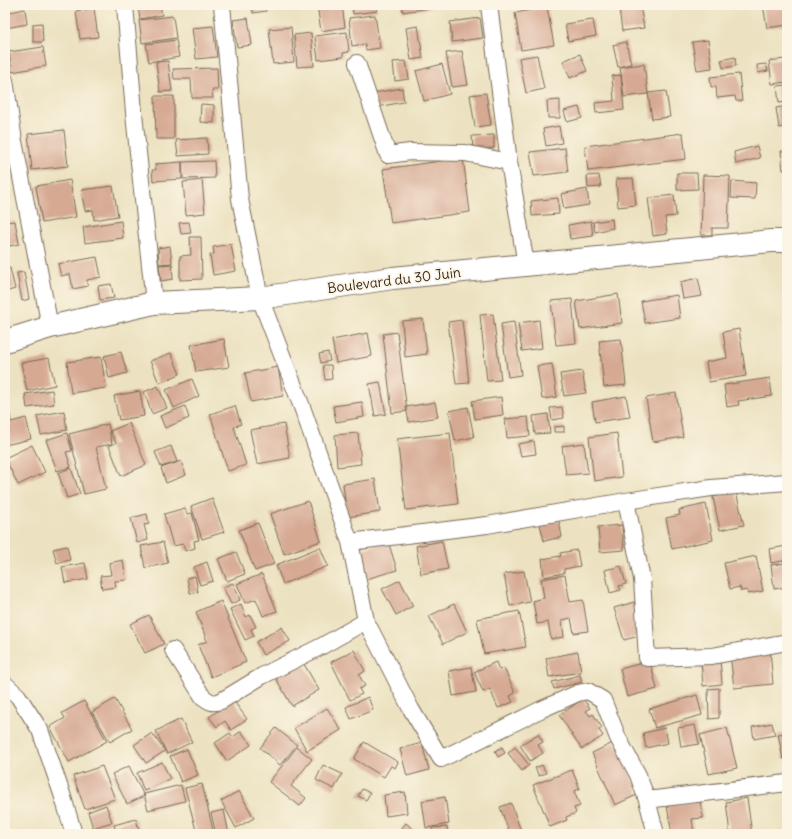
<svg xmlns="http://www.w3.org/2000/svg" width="792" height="839" font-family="Delius,sans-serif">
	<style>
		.building { fill: #d6a993 }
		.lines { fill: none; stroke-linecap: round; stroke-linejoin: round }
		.street-casing { stroke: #796a57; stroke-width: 18 }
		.secondary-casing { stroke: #796a57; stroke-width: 24 }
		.street { stroke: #fff; stroke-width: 16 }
		.secondary { stroke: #fff; stroke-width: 22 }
		.labels { text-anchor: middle; stroke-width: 3.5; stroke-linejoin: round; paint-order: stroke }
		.street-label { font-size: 14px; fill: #3b2a1e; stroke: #fcf5e5 }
	</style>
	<rect width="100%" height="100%" fill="#fcf5e5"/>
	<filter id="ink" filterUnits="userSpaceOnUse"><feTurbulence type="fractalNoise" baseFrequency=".025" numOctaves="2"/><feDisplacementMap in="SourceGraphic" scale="8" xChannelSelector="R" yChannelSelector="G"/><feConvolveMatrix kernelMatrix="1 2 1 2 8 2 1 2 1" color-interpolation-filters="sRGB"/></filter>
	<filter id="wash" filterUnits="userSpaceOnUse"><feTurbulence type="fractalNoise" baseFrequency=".012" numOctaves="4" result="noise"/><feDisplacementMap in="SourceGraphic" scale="16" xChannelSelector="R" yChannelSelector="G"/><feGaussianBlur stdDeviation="0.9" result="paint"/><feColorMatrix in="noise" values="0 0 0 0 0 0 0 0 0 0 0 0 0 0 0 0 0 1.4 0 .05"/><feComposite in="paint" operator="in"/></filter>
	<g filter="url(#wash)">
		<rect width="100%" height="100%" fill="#ece2c1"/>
		<g id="blocks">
			<!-- building -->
			<path class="building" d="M152,5h8l2,10 -22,4 -2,-12z
				M252,5h13l1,6 -13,2z
				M317,5h25l3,22 -24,4z
				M352,5h24l1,6 -24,3z
				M402,5h28v3l-27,4z
				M640,5l4,23 -22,3 -3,-23z
				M763,5h23l1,8v12l-20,3z
				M547,7l7,38 -33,5 -6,-37z
				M94,8l4,29 -18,2 -4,-28z
				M25,9l2,15 -21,4 -1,-15z
				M375,15l5,33 -14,2 -1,-6 -13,2 -3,-28z
				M173,16l3,22 -34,5 -3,-23z
				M248,18l4,27 -15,2 -4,-27z
				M480,18l3,20 -31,4 -2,-20z
				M593,20l3,16 -28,5 -3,-17z
				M42,23l1,19h-10v-18z
				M213,26l4,31 -21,2 -4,-31z
				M418,26l5,32 -12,2 -5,-32z
				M291,27l3,35 -21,2 -4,-35z
				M347,32l2,20 -6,1v4l-25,3 -3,-24z
				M311,33l3,33 -17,1 -3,-32z
				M176,40l3,17 -30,5 -3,-18z
				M708,40l4,28 -15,2 -5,-28z
				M626,42l5,22 -13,3 -5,-22z
				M43,47l3,19 -34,6 -3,-20z
				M462,51l6,34 -16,2 -6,-34z
				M580,54l7,17 -17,7 -7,-17z
				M537,55l7,34 -18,4 -7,-35z
				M735,57l1,9 -13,2 -2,-8z
				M785,59l2,11v12l-15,2 -3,-23z
				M168,61l4,30 -12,1 -4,-30z
				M406,61l3,18 -14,2 -2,-19z
				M442,64l8,30 -26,7 -8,-30z
				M644,64l4,30 -24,3 -4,-30z
				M766,64l2,7 -10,2 -1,-8z
				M217,68l1,22h-6l1,8h-21l-1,-19h-17l-1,-10z
				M739,74l3,27h-6l-1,-5 -18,2 -1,-11h-5l-1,-10z
				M621,75l3,35 -28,3 -1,-10 19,-2 -2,-25z
				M787,85v17l-8,1 -2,-17z
				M402,88l2,14 -27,5 -3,-14z
				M666,91l4,26 -18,2 -4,-26z
				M486,93l5,32 -16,2 -5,-32z
				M155,96h19v43h-18z
				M560,100v18h-12l-1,-17z
				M201,104l13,1v18l-14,-1z
				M787,106v20l-8,2 -3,-20z
				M579,107l3,11 -15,4 -3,-11z
				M559,126l3,17 -16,3 -3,-17z
				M64,130l4,36 -36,4 -4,-36z
				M683,133l3,26 -98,12 -3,-25z
				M494,135v13l-21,1 -1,-13z
				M207,138l1,16 -30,2 -2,-16z
				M757,146l3,12 -24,6 -2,-12z
				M565,148l3,24 -34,4 -4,-24z
				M781,151h6v19h-4z
				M463,158l7,54 -79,11 -8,-54z
				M214,161l1,17 -32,1 -1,-17z
				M182,162v17l-29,2 -1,-11h4l-1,-6z
				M677,173h20l1,16 -21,1z
				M599,175l2,12 -13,1 -1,-12z
				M703,175l27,1 -2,52h-16v7h-11z
				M5,178h1l4,20 -5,1z
				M633,178l3,27 -18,2 -2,-28z
				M70,180l6,37 -34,6 -6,-37z
				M202,180l3,33 -19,2 -3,-33z
				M732,181l24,2 -1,16 -24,-1z
				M113,186l5,30 -24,4 -1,-10 -8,1 -4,-21z
				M587,189l2,16 -25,4 -3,-15z
				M674,195l2,21 -11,1 2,17 -14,2 -5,-38z
				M558,198l1,16 -27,2 -1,-15z
				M612,219l1,9 -18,4 -2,-10z
				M15,221l4,23 -14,3v-25z
				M121,221l2,17 -38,5 -2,-16z
				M591,221l2,15 -23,3 -2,-14z
				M189,222l2,11 -10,1 -2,-11z
				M190,237h11l1,42 -22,1v-24l11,-1z
				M231,244l5,27 -23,4 -3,-20 4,-1 -1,-7z
				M170,246l2,17 -13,1 -1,-16z
				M97,257l4,20 -14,3 1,6 -15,3 -3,-15 -9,2 -3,-12z
				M172,264l1,15 -12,2 -2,-16z
				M10,268l5,21 -10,3v-23z
				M24,272l5,27 -7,2 -5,-28z
				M698,278l4,18 -19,3 -3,-17z
				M111,284l3,14 -14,2 -2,-14z
				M618,294l4,29 -42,6 -4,-28z
				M677,295l3,23 -35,5 -4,-22z
				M572,299l4,44 -20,2 -5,-44z
				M493,314l8,66 -14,1 -7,-66z
				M423,319l4,35 -22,3 -3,-36z
				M462,320l7,63 -13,1 -8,-62z
				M539,320l3,28 -20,3 -4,-28z
				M514,322l7,53 -13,2 -7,-53z
				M739,329l7,47 -37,6 -3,-20 21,-4 -4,-26z
				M397,332l10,79 -15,2 -9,-79z
				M368,333l4,23 -36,7 -4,-23z
				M224,339l5,28 -33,5 -5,-27z
				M621,339l5,46 -22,2 -5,-46z
				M121,352l6,21 -18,5 -5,-22z
				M328,352l2,9 -9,2 -2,-9z
				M171,353l9,21 -21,9 -9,-22z
				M101,357l5,31 -35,5 -4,-31z
				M49,358l6,27 -28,6 -6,-28z
				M552,364l5,33 -15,2 -5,-33z
				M323,365h8l1,14 -7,1z
				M278,367l5,29 -32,6 -6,-29z
				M582,371l4,22 -22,3 -4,-22z
				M770,378l2,18 -34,5 1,4 -12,2 -3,-22z
				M192,379l7,17 -25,12 -8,-18z
				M380,382l6,32 -11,2 -6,-32z
				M158,386l9,22 -15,6 -8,-22z
				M52,390l2,14 -27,4 -2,-14z
				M140,391l4,25 -25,4 -5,-24z
				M676,393l7,44 -30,5 -7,-44z
				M626,396l4,21 -35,5 -3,-20z
				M501,397l2,18 -28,4 -3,-18z
				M362,402l2,15 -28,5 -3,-16z
				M435,402l3,15 -29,5 -3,-15z
				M185,406l4,12 -24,10 -5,-12z
				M235,406l6,18 -7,3 12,38 -18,6 -18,-57z
				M468,407l6,30 -19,4 -6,-30z
				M562,407l2,11 -12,2 -2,-12z
				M64,411l3,19 -26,5 -4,-19z
				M548,414l2,19 -15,1 -2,-18z
				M10,415l1,7 15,-4 5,21 -26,6v-29z
				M528,417l2,19 -23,2 -2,-19z
				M129,423l17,42 -25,11 -12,-30 7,-3 -6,-12z
				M108,424l4,20 -16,3 10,42 -22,5 -15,-60z
				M284,424l6,34 -33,6 -7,-34z
				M564,426v6h-10v-5z
				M67,433l5,18 -6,1 5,15 -14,4 -11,-31z
				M358,433l3,31 -24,3 -2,-32z
				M450,433l8,71 -52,6 -9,-71z
				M617,433l5,44 -28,4 -5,-44z
				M534,441l2,13 -15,2 -3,-12z
				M584,443l4,30 -22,2 -4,-29z
				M32,445l13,27 -27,13 -13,-27z
				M171,446l6,16 -16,5 -6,-15z
				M181,461l5,14 -20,8 -5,-15z
				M71,468l9,26 -13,4 -9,-25z
				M375,479l5,33 -33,5 -4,-33z
				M736,492l8,33 -24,5 -7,-33z
				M212,498l12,34 -22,7 -11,-33z
				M308,501l13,40 -37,13 -14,-40z
				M706,504l7,36 -41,9 -6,-31 14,-3 -1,-5z
				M185,508l2,6 5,-1 7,27 -5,1 1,7 -10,3 -2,-7 -10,2 -9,-32z
				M147,514l2,10 -5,1 4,15 -11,3 -6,-25z
				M558,516l4,21 -18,4 -5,-21z
				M258,523l16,41 -19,7 -16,-41z
				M622,525l2,25 -24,2 -2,-25z
				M388,541l9,29 -31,9 -9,-28z
				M442,541l6,28 -27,5 -5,-28z
				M163,542l5,21 -23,5 -4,-22z
				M67,546l3,14 -13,3 -4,-14z
				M787,546v14l-16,3 -2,-14z
				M320,547l8,19 -45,18 -7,-19z
				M577,550l3,16 -16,3v4l-20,4 -2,-18 19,-3 -1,-3z
				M236,552l9,22 -18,7 -9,-22z
				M756,556l7,35 -15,3 -1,-4 -6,1 -1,-4 -10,2 -6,-26z
				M123,560l3,20 -11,1 1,6 -14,2 -2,-13 11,-1 -2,-12z
				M207,562l6,19 -13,4 -6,-18z
				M85,563l3,16 -23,4 -3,-16z
				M787,563v24l-13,2 -3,-24z
				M621,566l5,18 -7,2 2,4 -11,3 -5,-23z
				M524,571l6,31 -20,4 -6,-32z
				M262,574l15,37 -14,5 -7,-17 -11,4 -8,-19z
				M565,575l5,27 13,-2 5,31 -14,2 -3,-15 -9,2 2,17 -13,2 -3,-17 -11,2 -4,-23 11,-3 -3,-19z
				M195,576l3,16 -8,1 -3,-15z
				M400,580l13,26 -17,9 -14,-26z
				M233,583l7,17 -9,4 -8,-17z
				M221,601l25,61 -35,15 -13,-32 9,-4 -11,-29z
				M634,602l7,23 -5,1 3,10 -15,4 -10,-32z
				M241,604l5,13 4,-2 6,12 -5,2 3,7 -9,4 -15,-31z
				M454,604l13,28 -24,12 -14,-28z
				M519,611l7,36 -42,7 -7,-35z
				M149,615l15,29 -19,9 -15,-29z
				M282,627l8,14 -27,14 -7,-13z
				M354,650l11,21 -6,4 6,11 -6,3 3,5 -12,6 -19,-38z
				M770,650l3,34 -39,4 -4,-34z
				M578,652l3,20 -32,5 -3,-19z
				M720,658l2,26 -19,2 -2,-26z
				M301,659l18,31 -27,16 -18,-31z
				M650,661l7,28 -30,8 -7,-28z
				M496,662l3,8 5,-2 11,25 -5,3 3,6 -15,6 -8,-19 -7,3 -9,-20z
				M471,667l5,25 -23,4 -4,-25z
				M580,675l2,7 -28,7 -2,-7z
				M719,688v30l-10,1 -1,-30z
				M697,695l5,20 -47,13 -6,-19z
				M368,697l5,13 -22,9 -5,-12z
				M115,699l17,30 -22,13 -18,-30z
				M583,699l7,9 -4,3 4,5 3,-2 9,14 -3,2 4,6 -21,13 -23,-34z
				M233,700l14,19 -16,11 -6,-9 -8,6 -8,-10z
				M84,701l23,40 -38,21 -19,-35 15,-9 -3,-5z
				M327,708l14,22 -34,21 -13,-23z
				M181,719l11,23 -25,12 -11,-23z
				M772,723l3,12 -21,4 -2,-12z
				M695,725l4,19 -18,3 -3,-19z
				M276,728l21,17 -17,20 -20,-17z
				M665,728l3,15 -22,5 -3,-15z
				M727,728l10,40 -28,6 -9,-39z
				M241,731l10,14 -24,16 -12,-18 15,-10 3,4z
				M152,733l13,18 -19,12 -12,-18z
				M787,733v25l-4,1 -5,-25z
				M538,734l5,8 -5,3 5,8 -13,8 -10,-16z
				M364,742l34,20 -3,6 -4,-2 -7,11 -30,-18z
				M615,742l24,52 -24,11 -23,-52z
				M422,743l7,27 -22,6 -7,-27z
				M297,747l15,12 -21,27 15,12 -6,8 -31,-24z
				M502,747l3,6 -7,4 -3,-6z
				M515,747l14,18 -7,6 -14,-18z
				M187,749l11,26 -17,7 -11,-26z
				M162,762l8,17 -26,12 -7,-18z
				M323,765l19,9 -8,15 -18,-9z
				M542,765l4,8 -7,3 -4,-8z
				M102,766l13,33 -30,10 -12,-33z
				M129,766l15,30 -17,8 -15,-30z
				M572,770l8,19 -6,2 6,15 -6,2 2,5 -10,4 1,3 -17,7 -17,-42z
				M202,784l12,50h-17l-12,-46z
				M181,785l4,16 -37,9 -4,-16z
				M362,789l8,4 -4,7 -8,-4z
				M239,791l15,27 -18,10 -15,-27z
				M405,792l2,21 -21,3 -2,-21z
				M445,797l4,27 -23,4 -4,-27z
				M747,798l5,36h-22l-4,-32z
				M700,801l3,17 -11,1 2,15h-22l-5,-28z
				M511,803l11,31h-12l-10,-27z
				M106,805l6,17 -19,6 -5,-16z
				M224,810l5,24h-13l-5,-21z
				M136,819l4,15h-23l-3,-9z
				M406,823l12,11h-21z
				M447,827l1,7h-16v-6z"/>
		</g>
	</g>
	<g filter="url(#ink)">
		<use href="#blocks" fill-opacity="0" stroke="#796a57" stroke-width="1"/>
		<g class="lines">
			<!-- street casing -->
			<g class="street-casing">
				<path id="street" d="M125,5l10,119 19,179
					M222,5l18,194 20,99 42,109 48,135 16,79 45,88 30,50 99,-49 38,-17 10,-2 15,9 15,38 20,37 9,25 9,34
					M489,5l20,157 17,103
					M357,63l31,92 22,-3 55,1 44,9
					M5,80l9,61 36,186
					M626,501l16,78 5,79 65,-2 75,-14
					M350,542l137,-17 139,-24 85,-13 76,-6
					M173,650l30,47c7,5 9,7 18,4l41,-25 60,-30 44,-25
					M5,684l13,12 22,34 22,64 12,40
					M647,800l140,-17"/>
			</g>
			<!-- secondary casing -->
			<g class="secondary-casing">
				<path id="secondary" d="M5,341l45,-14 104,-24 106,-5 133,-20 378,-37h16"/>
			</g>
			<!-- street -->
			<use href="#street" class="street"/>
			<!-- secondary -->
			<use href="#secondary" class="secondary"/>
		</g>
	</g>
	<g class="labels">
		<!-- street labels -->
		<g class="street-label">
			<text transform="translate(394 280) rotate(-7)" y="5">Boulevard du 30 Juin</text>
		</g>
	</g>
	<!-- margin -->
	<rect width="792" height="839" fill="none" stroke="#fcf5e5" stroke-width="20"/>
</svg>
